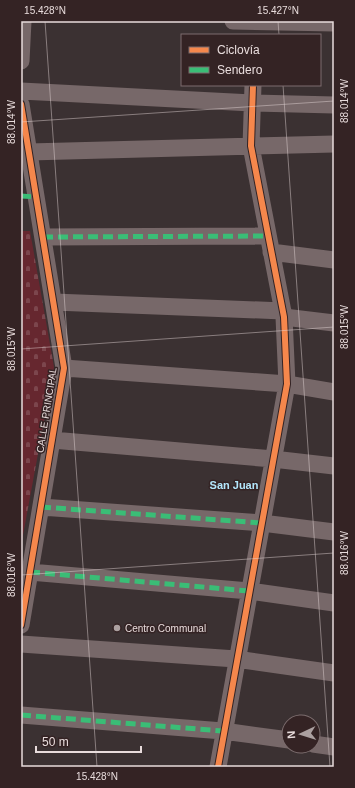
<svg xmlns="http://www.w3.org/2000/svg" width="355" height="788" font-family="Helvetica,sans-serif">
	<style>
		.cemetery { fill: url(#cemetery-stones) }
		.lines { fill: none; stroke-linecap: round; stroke-linejoin: round }
		.minor { stroke: #776869; stroke-width: 17 }
		.quiet { stroke: #3abd76; stroke-width: 5; stroke-dasharray: 10 5; stroke-linecap: butt }
		.cycleway-casing { stroke: #342324; stroke-width: 8 }
		.cycleway { stroke: #f5874c; stroke-width: 6 }
		.ticks { fill: none; stroke: #e8dcdc; stroke-width: 1; stroke-opacity: 0.45 }
		.poi-dot { fill: #aba0a0; stroke: #342324; stroke-width: 1.5 }
		.labels { text-anchor: middle; stroke-width: 3; stroke-linejoin: round; paint-order: stroke }
		.street-label { font-size: 10px; fill: #e8dcdc; stroke: #342324 }
		.poi-label { font-size: 10px; fill: #e8dcdc; stroke: #342324; text-anchor: start }
		.neighbourhood-label { font-size: 11px; font-weight: bold; fill: #b3e6fb; stroke: #342324 }
		.neatline { fill: none; stroke: #e8dcdc; stroke-width: 1.5 }
		.ticks-label { font-size: 10px; text-anchor: middle; fill: #e8dcdc }
	</style>
	<defs>
		<pattern id="cemetery-stones" width="16" height="16" patternUnits="userSpaceOnUse"><rect width="16" height="16" fill="#66272f"/><path d="M2 7V4a2 2 0 0 1 4 0v3zM10 15v-3a2 2 0 0 1 4 0v3z" fill="#7c464d"/></pattern>
	</defs>
	<rect width="100%" height="100%" fill="#3b3132"/>
	<!-- cemetery -->
	<path class="cemetery" d="M21,231h9l24,136 -33,179z"/>
	<g class="lines">
		<!-- minor -->
		<path class="minor" d="M233,21l101,2
			M21,61l2,-40
			M21,91l231,12 82,2
			M21,104l43,264 -43,257
			M29,152l305,-8
			M43,237l225,-1
			M271,252l63,8
			M54,302l229,9
			M284,317l50,6
			M64,368l223,16 47,8
			M52,440l221,19 61,7
			M41,507l221,16 72,9
			M30,572l219,19 85,12
			M21,644l215,15 98,14
			M21,715l202,16 66,9
			M313,744l21,3
			M218,767l69,-383 -3,-67 -33,-171 2,-61"/>
		<!-- quiet -->
		<path class="quiet" d="M21,196l16,1
			M43,237l225,-1
			M41,507l221,16
			M30,572l219,19
			M21,715l202,16"/>
		<!-- cycleway casing -->
		<g class="cycleway-casing">
			<path id="cycleway" d="M21,104l43,264 -43,257
				M218,767l69,-383 -3,-67 -33,-171 2,-61"/>
		</g>
		<!-- cycleway -->
		<use href="#cycleway" class="cycleway"/>
	</g>
	<!-- ticks -->
	<path class="ticks" d="M45,21l52,746M278,21l1,14M283,85l47,682M21,122l313,-21M21,349l313,-22M21,575l313,-22"/>
	<!-- markers -->
	<circle class="poi-dot" cx="117" cy="628" r="4"/>
	<g class="labels">
		<!-- street labels -->
		<g class="street-label">
			<text transform="translate(46 410) rotate(-81)" y="4">CALLE PRINCIPAL</text>
		</g>
		<!-- poi labels -->
		<g class="poi-label">
			<text x="125" y="632">Centro Communal</text>
		</g>
		<!-- neighbourhood labels -->
		<g class="neighbourhood-label">
			<text x="234" y="489">San Juan</text>
		</g>
	</g>
	<!-- border -->
	<rect width="355" height="788" fill="none" stroke="#342324" stroke-width="44"/>
	<!-- legend -->
	<rect x="181" y="34" width="140" height="52" fill="#342324" stroke="#7c6d6e"/>
	<rect x="189" y="47" width="20" height="6" fill="#f5874c" stroke="#7c6d6e"/>
	<text x="217" y="54" font-size="12" fill="#e8dcdc">Ciclovía</text>
	<rect x="189" y="67" width="20" height="6" fill="#3abd76" stroke="#7c6d6e"/>
	<text x="217" y="74" font-size="12" fill="#e8dcdc">Sendero</text>
	<!-- north arrow -->
	<g transform="translate(301 734) rotate(266)"><circle r="19" fill="#342324" stroke="#7c6d6e"/>
	<path d="M0-3L7 15L0 10L-7 15Z" fill="#aba0a0"/>
	<text y="-6" font-size="11" font-weight="bold" text-anchor="middle" fill="#e8dcdc">N</text>
	</g>
	<!-- scale -->
	<path d="M36 746v6h105v-6" fill="none" stroke="#e8dcdc" stroke-width="2"/>
	<text x="42" y="746" font-size="12" fill="#e8dcdc" stroke="#342324" stroke-width="3" paint-order="stroke">50 m</text>
	<rect x="22" y="22" width="311" height="744" class="neatline"/>
	<g class="ticks-label">
		<text x="45" y="14">15.428°N</text>
		<text x="278" y="14">15.427°N</text>
		<text transform="translate(344 101) rotate(-90)" y="4">88.014°W</text>
		<text transform="translate(11 122) rotate(-90)" y="4">88.014°W</text>
		<text transform="translate(344 327) rotate(-90)" y="4">88.015°W</text>
		<text transform="translate(11 349) rotate(-90)" y="4">88.015°W</text>
		<text transform="translate(344 553) rotate(-90)" y="4">88.016°W</text>
		<text transform="translate(11 575) rotate(-90)" y="4">88.016°W</text>
		<text x="97" y="780">15.428°N</text>
	</g>
</svg>
